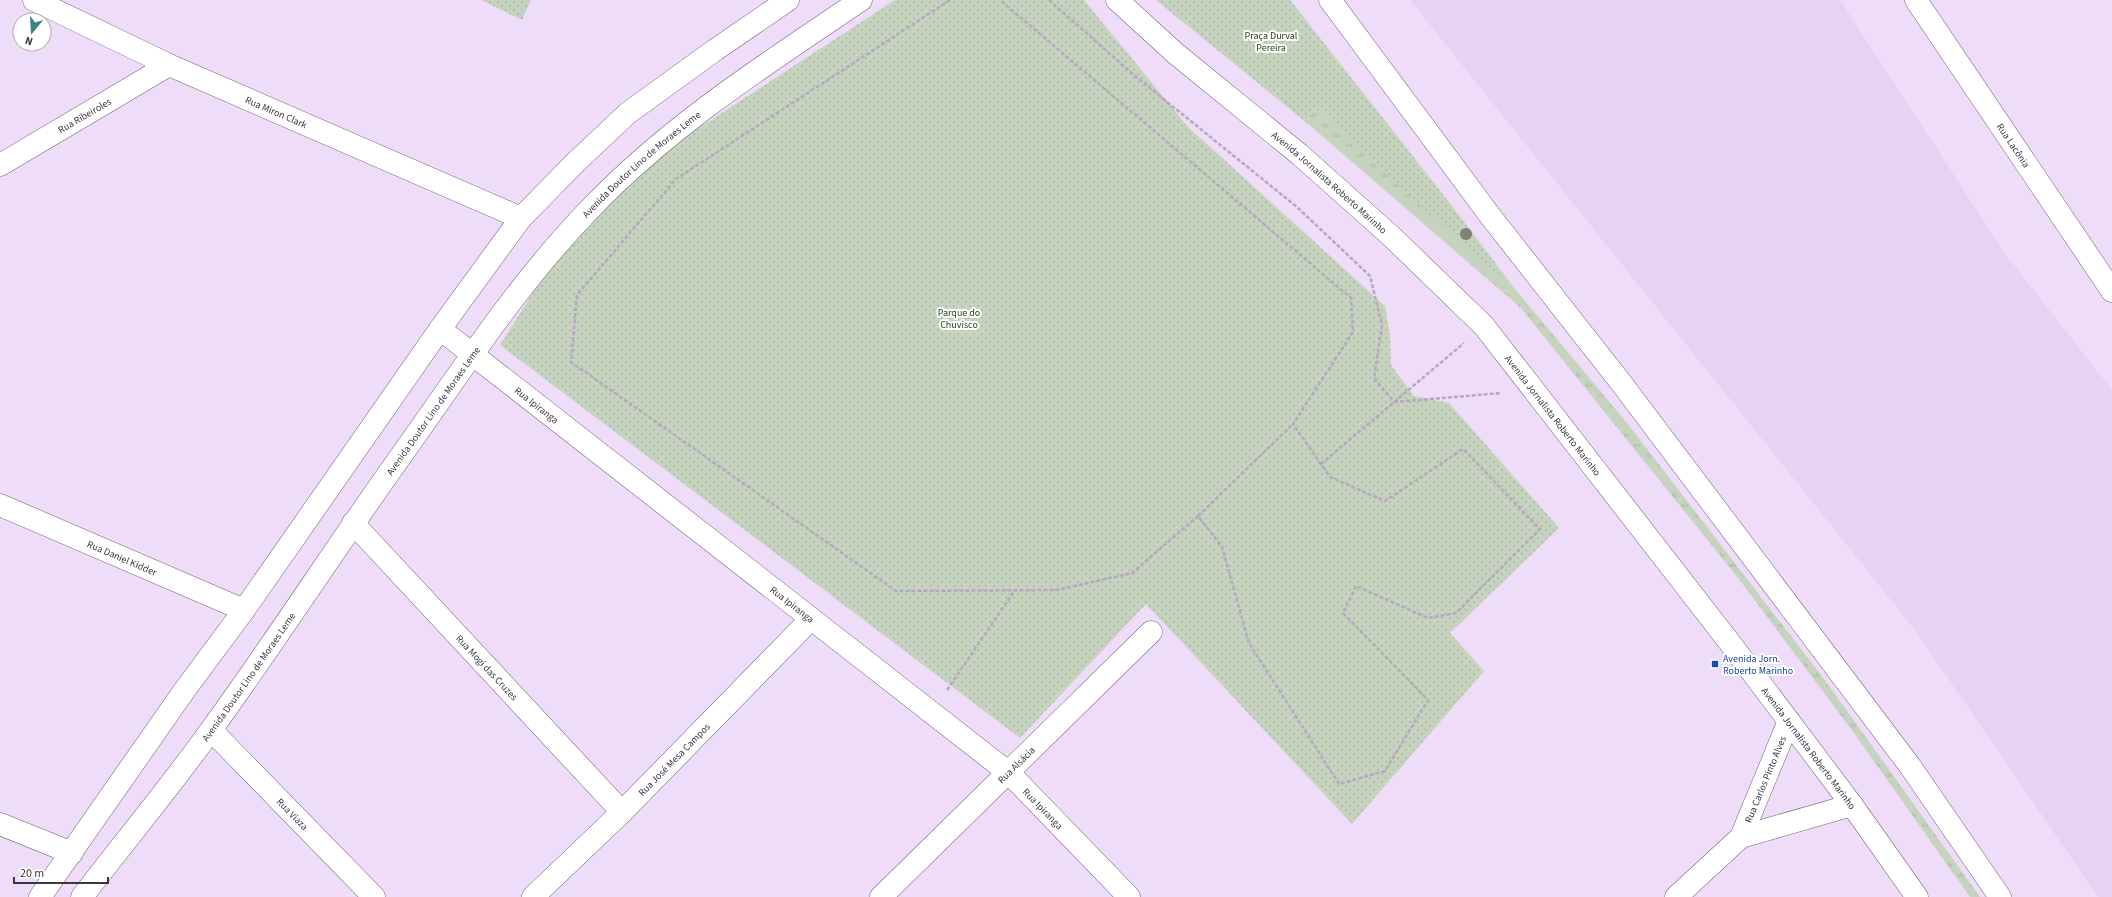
<svg xmlns="http://www.w3.org/2000/svg" width="2112" height="897" font-family="'Source Sans 3',sans-serif">
	<style>
		.built { fill: #e7d1f5 }
		.grass { fill: url(#grass-tufts) }
		.park { fill: url(#park-dots) }
		.lines { fill: none; stroke-linecap: round; stroke-linejoin: round }
		.minor-casing { stroke: #72617b; stroke-width: 23 }
		.major-casing { stroke: #72617b; stroke-width: 23 }
		.path { stroke: #b6a7bf; stroke-width: 2.5; stroke-dasharray: 4 2; stroke-linecap: butt }
		.minor { stroke: #fff; stroke-width: 22 }
		.major { stroke: #fff; stroke-width: 22 }
		.tree { fill: #7c8378 }
		.transit-dot { fill: #1a4fb4; stroke: #fff; stroke-width: 1.5 }
		.labels { text-anchor: middle; stroke-width: 4; stroke-linejoin: round; paint-order: stroke }
		.park-label { font-size: 10px; fill: #1f3a0e; stroke: #fff }
		.street-label { font-size: 10px; fill: #3d3641; stroke: #fff }
		.transit-label { font-size: 10px; fill: #164399; stroke: #fff; text-anchor: start }
	</style>
	<defs>
		<pattern id="grass-tufts" width="24" height="20" patternUnits="userSpaceOnUse"><rect width="24" height="20" fill="#c6d3bf"/><path d="M3 7l-1-3M5 7V3M7 7l1-3M15 17l-1-3M17 17v-4M19 17l1-3" fill="none" stroke="#abb6a5"/></pattern>
		<pattern id="park-dots" width="8" height="8" patternUnits="userSpaceOnUse"><rect width="8" height="8" fill="#c6d3bf"/><path d="M2 2h.1M6 6h.1" fill="none" stroke="#abb6a5" stroke-width="1.8" stroke-linecap="round"/></pattern>
	</defs>
	<rect width="100%" height="100%" fill="#eedcf9"/>
	<!-- built -->
	<path class="built" d="M1410,0h430l166,255 106,135v507h-14l-183,-267z"/>
	<!-- grass -->
	<path class="grass" d="M1317,110l9,1 189,178 112,134 200,260 153,214h-10l-116,-164 -116,-155 -217,-270 -214,-185 3,-8z"/>
	<!-- park -->
	<path class="park" d="M481,0h50l-9,20z
		M895,0h189l104,127 197,179 5,30 1,29 23,31 35,7 110,125 -109,105 34,38 -132,153 -206,-220 -126,134 -520,-393 57,-90 108,-105z
		M1156,0h134l159,202 66,87 -102,-90 -87,-88 -9,-1 -7,5 -3,8z"/>
	<g class="lines">
		<!-- minor casing -->
		<g class="minor-casing">
			<g id="minor">
				<path id="s1" d="M34,0l135,65 352,153"/>
				<path id="s2" d="M1916,0l196,291"/>
				<path id="s3" d="M0,165l169,-100"/>
				<path id="s4" d="M440,329l569,444 120,124"/>
				<path id="s5" d="M0,505l244,105"/>
				<path id="s6" d="M353,523l269,289"/>
				<path id="s7" d="M211,730l163,167"/>
				<path d="M0,824l72,29"/>
				<path d="M1741,837l111,-32"/>
				<path d="M40,897l144,-206 60,-81 196,-281 81,-111 55,-56 52,-49 87,-63 73,-50"/>
				<path id="s8" d="M82,897c43,-56 88,-110 129,-167 66,-91 127,-186 192,-277 60,-84 115,-170 187,-244 79,-83 176,-145 271,-209"/>
				<path id="s9" d="M533,897l89,-85 189,-193"/>
				<path id="s10" d="M881,897l270,-265"/>
				<path id="s11" d="M1676,897l65,-60 48,-116"/>
			</g>
		</g>
		<!-- major casing -->
		<g class="major-casing">
			<g id="major">
				<path id="s12" d="M1117,0l58,53 124,101 92,82 93,90 246,317 122,162 65,92"/>
				<path d="M1330,0l161,217 131,167 288,382 90,131"/>
			</g>
		</g>
		<!-- path -->
		<path class="path" d="M950,0l-274,179 -99,116 -6,67 325,229 161,-1 75,-17 66,-57 24,31 27,96 90,141 46,-13 43,-71 -85,-87 13,-27 72,32 28,-5 84,-84 -77,-80 -78,52 -55,-24 -37,-53 60,-92 -2,-34 -351,-298
			M1049,0l86,76 162,131 73,69 12,49 -8,53 20,24
			M1394,402l107,-9
			M1321,464l143,-121
			M1198,516l95,-92
			M947,690l68,-100"/>
		<!-- minor -->
		<use href="#minor" class="minor"/>
		<!-- major -->
		<use href="#major" class="major"/>
	</g>
	<!-- trees -->
	<circle class="tree" cx="1466" cy="234" r="6"/>
	<!-- markers -->
	<rect class="transit-dot" x="1711" y="660" width="8" height="8" rx="2"/>
	<g class="labels">
		<!-- park labels -->
		<g class="park-label">
			<text x="1271" y="39">Praça Durval<tspan x="1271" dy="12">Pereira</tspan></text>
			<text x="959" y="316">Parque do<tspan x="959" dy="12">Chuvisco</tspan></text>
		</g>
		<!-- street labels -->
		<g class="street-label">
			<text dy="4" stroke="none"><textPath href="#s1" startOffset="267">Rua Miron Clark</textPath></text>
			<text dy="4" stroke="none"><textPath href="#s3" startOffset="98">Rua Ribeiroles</textPath></text>
			<text dy="4" stroke="none"><textPath href="#s2" startOffset="175">Rua Lacônia</textPath></text>
			<text dy="4" stroke="none"><textPath href="#s8" startOffset="924">Avenida Doutor Lino de Moraes Leme</textPath></text>
			<text dy="4" stroke="none"><textPath href="#s12" startOffset="280">Avenida Jornalista Roberto Marinho</textPath></text>
			<text dy="4" stroke="none"><textPath href="#s4" startOffset="123">Rua Ipiranga</textPath></text>
			<text dy="4" stroke="none"><textPath href="#s8" startOffset="600">Avenida Doutor Lino de Moraes Leme</textPath></text>
			<text dy="4" stroke="none"><textPath href="#s12" startOffset="604">Avenida Jornalista Roberto Marinho</textPath></text>
			<text dy="4" stroke="none"><textPath href="#s5" startOffset="133">Rua Daniel Kidder</textPath></text>
			<text dy="4" stroke="none"><textPath href="#s4" startOffset="447">Rua Ipiranga</textPath></text>
			<text dy="4" stroke="none"><textPath href="#s6" startOffset="197">Rua Mogi das Cruzes</textPath></text>
			<text dy="4" stroke="none"><textPath href="#s8" startOffset="276">Avenida Doutor Lino de Moraes Leme</textPath></text>
			<text dy="4" stroke="none"><textPath href="#s12" startOffset="1024">Avenida Jornalista Roberto Marinho</textPath></text>
			<text dy="4" stroke="none"><textPath href="#s9" startOffset="197">Rua José Mesa Campos</textPath></text>
			<text dy="4" stroke="none"><textPath href="#s10" startOffset="189">Rua Alsácia</textPath></text>
			<text dy="4" stroke="none"><textPath href="#s11" startOffset="151">Rua Carlos Pinto Alves</textPath></text>
			<text dy="4" stroke="none"><textPath href="#s4" startOffset="771">Rua Ipiranga</textPath></text>
			<text dy="4" stroke="none"><textPath href="#s7" startOffset="117">Rua Viaza</textPath></text>
		</g>
		<!-- transit labels -->
		<g class="transit-label">
			<text x="1723" y="662">Avenida Jorn.<tspan x="1723" dy="12">Roberto Marinho</tspan></text>
		</g>
	</g>
	<!-- north arrow -->
	<g transform="translate(32 32) rotate(198)"><circle r="19" fill="#ffffff" stroke="#b1afb3"/>
	<path d="M0-3L7 15L0 10L-7 15Z" fill="#3a8284"/>
	<text y="-6" font-size="11" font-weight="bold" text-anchor="middle" fill="#3d3641">N</text>
	</g>
	<!-- scale -->
	<path d="M14 877v6h94v-6" fill="none" stroke="#3d3641" stroke-width="2"/>
	<text x="20" y="877" font-size="12" fill="#3d3641" stroke="#ffffff" stroke-width="3" paint-order="stroke">20 m</text>
</svg>
